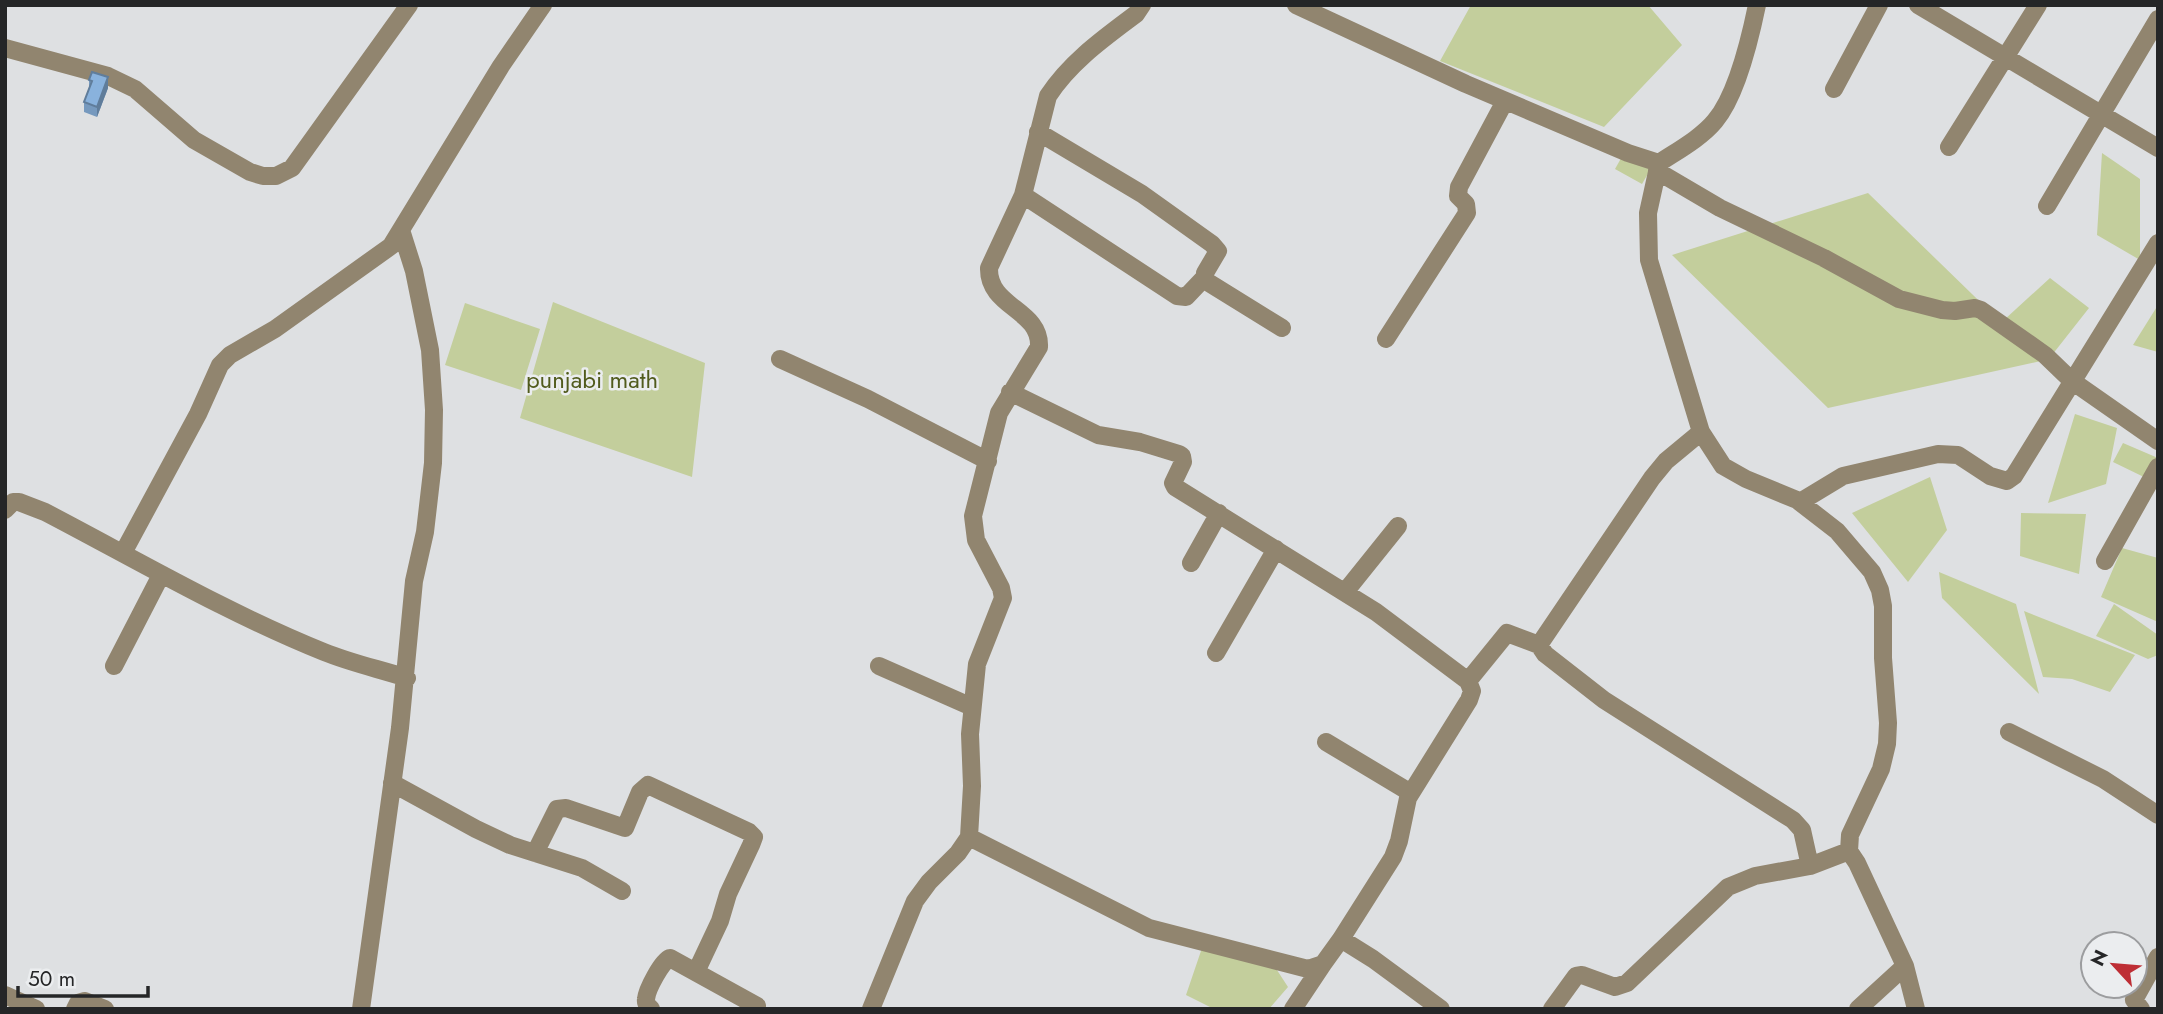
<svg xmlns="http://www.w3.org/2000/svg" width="2163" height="1014" font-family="Jost,sans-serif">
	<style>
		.green { fill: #c3ce9c }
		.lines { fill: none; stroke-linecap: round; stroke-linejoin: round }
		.minor { stroke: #91856f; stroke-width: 18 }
		.wall { fill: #7699be }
		.shaded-wall { fill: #607d9b }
		.building { fill: #89b2dd; stroke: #607d9b; stroke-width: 2 }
		.labels { text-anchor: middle; stroke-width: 5; stroke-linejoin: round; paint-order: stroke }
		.park-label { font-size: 24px; fill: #515b1d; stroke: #ebedef }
	</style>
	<rect width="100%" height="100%" fill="#dee0e2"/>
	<!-- green -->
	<path class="green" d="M1471,5h177l34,40 -78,82 -164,-66z
		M1624,153l29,12 -11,19 -27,-15z
		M2102,153l38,26v81l-43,-25z
		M1868,193l173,168 -213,47 -156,-153z
		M2050,278l39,30 -37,47 -48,-35z
		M553,302l152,61 -13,114 -172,-59z
		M465,303l75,26 -19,61 -76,-25z
		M2158,305v47l-25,-7z
		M2075,414l42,14 -11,56 -58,19z
		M2123,443l35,15v6l-10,15 -35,-17z
		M1930,477l17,53 -39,52 -56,-69z
		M2021,513l65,1 -7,60 -59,-18z
		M2122,548l36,10v64l-57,-25z
		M1939,572l77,32 23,90 -97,-96z
		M2114,604l44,31v20l-10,4 -52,-23z
		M2024,611l111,44 -25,37 -38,-13 -29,-2z
		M1202,948l73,19 13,20 -19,22h-55l-28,-14z"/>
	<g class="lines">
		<!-- minor -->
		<path class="minor" d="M1296,5l170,79 162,69 31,10c18,-12 42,-25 56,-42 22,-26 35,-82 42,-116
			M1918,5l240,143
			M5,48l103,28 27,13 59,51 56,32 13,4h13l16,-8 117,-163
			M1834,89l45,-84
			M1038,132l104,62 70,50 6,7 -13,22 1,8 76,47
			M1949,147l89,-142
			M1659,163l-11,50 1,47 52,172 22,34 23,13 51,21 40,31 35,41 8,18 3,16v52l5,65 -1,21 -6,25 -31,66 -1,16 8,12 48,103 11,43
			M1657,171l63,37 104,50 75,41 43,11 13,1 20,-3 6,2 64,45 27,26 86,60
			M1023,195l154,101 9,1 18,-19
			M2047,206l111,-187
			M1386,339l81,-126 -1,-9 -8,-8 1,-9 46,-86
			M780,359l88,40 120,62
			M1010,392l88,43 42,7 39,12 3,2 1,6 -10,21 2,4 201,125 92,69 4,10 -3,9 -61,98 -9,43 -6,16 -52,82
			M1701,432l-35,29 -14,17 -113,167 6,9 59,46 189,120 9,10 8,36
			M1800,502l43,-26 95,-22 20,1 32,21 17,5 7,-5 144,-233
			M5,510l8,-8h6l26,10c92,48 182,101 279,140 27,11 55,17 83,26
			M123,553l75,-139 22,-49 10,-10 45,-26 116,-83 110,-180 42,-61
			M2105,561l53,-94
			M1191,563l28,-50
			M1345,592l53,-66
			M1216,653l60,-104
			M114,666l47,-91
			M879,666l93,41
			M1468,681l39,-48 32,12
			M2009,732l94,47 55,36
			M1326,742l85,51
			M392,783l84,46 34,16 72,23 40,23
			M969,837l180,91 159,41 15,-5 18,-25 32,20 68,50
			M535,853l22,-44 9,-1 59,20 15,-36 8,-7 101,47 5,5 -3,8 -23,49 -8,27 -24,51
			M5,995l31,14
			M75,1009l3,-6 7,-2 20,8
			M361,1009l39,-281 14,-147 11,-49 8,-69 1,-53 -4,-60 -16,-79 -13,-41
			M651,1009c-3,-4 -6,-4 -5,-10 1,-10 16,-38 24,-41l87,48
			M871,1009l44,-108 14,-19 29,-29 11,-16 3,-51 -2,-52 7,-70 26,-66 -2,-10 -25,-48 -3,-24 26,-103 40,-66c2,-38 -51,-39 -50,-79l34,-73 25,-99c22,-34 56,-58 88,-82l6,-9
			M1293,1009l30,-45
			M1552,1009l24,-33 6,-1 33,12 12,-4 101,-96 27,-11 55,-10 39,-15
			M1858,1009l47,-43
			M2141,1009l-7,-9 24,-43"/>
	</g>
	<!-- wall -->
	<path class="wall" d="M89,80l19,8 -11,29 -13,-5v-10l5,-13z"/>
	<!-- shaded-wall -->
	<path class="shaded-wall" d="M108,77v11l-11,29v-10z"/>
	<!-- building -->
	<path class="building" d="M92,72l16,5 -11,30 -13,-5 8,-21 -3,-1z"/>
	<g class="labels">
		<!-- park labels -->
		<g class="park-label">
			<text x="592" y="388">punjabi math</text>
		</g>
	</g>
	<!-- border -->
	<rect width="2163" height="1014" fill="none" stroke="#252627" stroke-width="14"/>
	<!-- north arrow -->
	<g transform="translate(2114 965) rotate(296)"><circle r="33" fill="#ebedef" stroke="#9c9d9f" stroke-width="2"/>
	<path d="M0-5L12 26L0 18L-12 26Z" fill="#be2e35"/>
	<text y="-10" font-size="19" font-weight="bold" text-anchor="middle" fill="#252627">N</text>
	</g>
	<!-- scale -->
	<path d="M18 986v10h130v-10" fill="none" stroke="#252627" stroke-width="3.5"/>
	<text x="28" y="986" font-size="21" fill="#252627" stroke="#ebedef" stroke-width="5" paint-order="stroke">50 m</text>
</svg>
